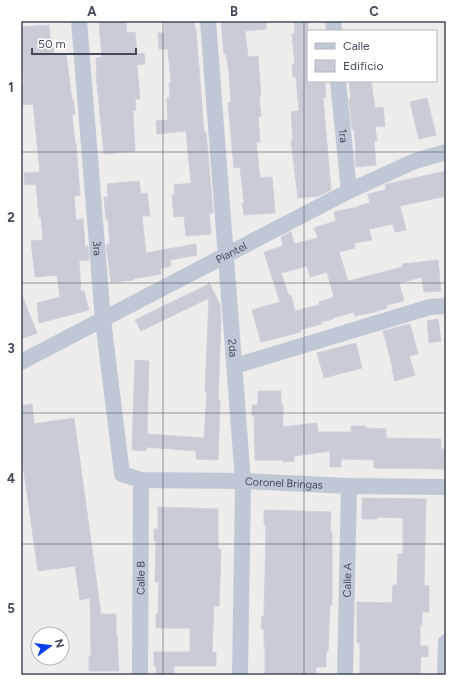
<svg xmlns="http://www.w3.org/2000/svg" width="467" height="696" font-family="Figtree,sans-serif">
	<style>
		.building { fill: #caccd5; stroke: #cfd0d9; fill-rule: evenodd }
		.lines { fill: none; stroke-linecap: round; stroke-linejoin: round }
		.street { stroke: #c1c8d5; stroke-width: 16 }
		.grid { fill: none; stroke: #434b5b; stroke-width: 1; stroke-opacity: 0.55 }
		.labels { text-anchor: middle; stroke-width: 3; stroke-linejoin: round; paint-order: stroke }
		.street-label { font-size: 11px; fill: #434b5b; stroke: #fff }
		.neatline { fill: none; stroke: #434b5b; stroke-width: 1.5 }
		.grid-label { font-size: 13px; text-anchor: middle; font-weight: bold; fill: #434b5b }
	</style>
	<rect width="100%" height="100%" fill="#efecec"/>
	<!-- building -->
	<path class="building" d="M126,21l1,12 8,-1 2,22 7,-1 1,11 -8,1 3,34h-5l1,11 -3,1 2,40 -31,3 -8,-80h1l-1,-16 6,-1 -3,-34z
		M164,21h30l1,9h1l8,102h2l7,81 -4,1 2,20 -25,2 -2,-20 -10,1 -2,-22h3l-1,-10 17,-2 -5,-52 -29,3 -1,-13 12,-1 -1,-22 3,-1 -1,-14h2l-3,-34h-9l-1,-16h7z
		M221,21h45v8l-21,2 3,26 10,-1 3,40h-2l2,20 -3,1 2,25h-4l4,36 12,-1 3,36 -31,2 -2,-12h2l-4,-36 -6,1 -6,-65 3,-1 -2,-30 -3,-18h-2z
		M294,21h14v62l17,-1 1,15 -3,1 8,92 -12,6 -21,2 -7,-58h2l-2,-28 8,-1 -3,-34h-3l-1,-13h3l-3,-30 3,-1z
		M49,25l2,19 2,-1 1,12 12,-1 6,46h1l2,14 -3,1 3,29 1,-1 4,52 -6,1 2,24 7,-1 2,28 3,-1 1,14 -10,1 2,31 3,-1 5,19 -50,13 -2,-20 23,-6 -3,-22 -22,2 -4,-36 12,-1 -2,-23h-2l-3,-33 -11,1 -1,-12 16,-1 -7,-68 -12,1v-20l3,-1 -3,-30v-8h2l-2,-19z
		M349,81h22l4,27 8,-1 2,19 -10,1 2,14h-3l2,24 -20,2 -1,-16h1l-2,-22h-2l-3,-30 2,-1z
		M427,98l9,37 -17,4 -9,-37z
		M446,171v25l-46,10 6,24 -11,2 -2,-8 -24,5 3,11 -18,3 1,5 -16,4 9,29 55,-14 -1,-3 36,-4 3,31 -17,1 -2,-15 -23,6 5,18 -18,4 1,3 -13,4 -19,4 -1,-4 -21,6v1l-12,3v2l-21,6 1,2 -40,10 -9,-32 28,-8 -16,-50 19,-6 -2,-9 10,-5 3,12 24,-6 -4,-10 22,-7 -2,-9 24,-5v-1l12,-3 -2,-9 18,-4 -1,-5 2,-1zM307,266l3,11 17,-5 7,25 -15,5v3l-24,6 -4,-16 -2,1 -8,-23z
		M139,181l2,13 6,-1 3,23h-8l4,37 50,-9 1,11 -27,5 1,6 -11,3 1,5 -28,5 1,1 -23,2 -5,-37 4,-1 -2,-25 -2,1 -2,-23h4l-1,-13z
		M209,282l11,23 1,14 -3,81h2l-2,60 -22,-1v-8l-50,-4v4l-14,-1 3,-90 14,1 -2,73 57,4 3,-46h-2l4,-94 -68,33 -6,-11 74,-36z
		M21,293l16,40 -16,6z
		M438,319l3,22 -12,2 -2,-22z
		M410,324l8,30 -9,2 6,19 -20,6 -3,-11 1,-1 -10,-38z
		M356,343l6,25 -38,10 -7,-25z
		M258,391h23v14h2v22l34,-4 1,9h33v-6h15v2l20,1v9l55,1v10l5,1v19l-72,-1v-8l-33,-1v8h-11v-16l-36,5v5l-11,1v-2h-28l-1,-44h-2v-11h6z
		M32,404l2,20 40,-6 27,196h15v20h1l2,37h-30v-15h2l-1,-58 -10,2 -5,-34 -37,5 -17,-120v-45z
		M362,498l64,1 -2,86 5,1v26h-7v13h-2v21h8v11l-7,-1 -1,19h-60v-32h-3v-41l35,1 1,-18h4l1,-31h5v-36l-26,-1v2h-15z
		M158,507l60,2v40h3l-2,57h-5l-2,46h4v14h-42v9h-18v-9h-2v-14h36v-24h-34v-14h2l1,-32h-4l1,-41h-2v-12h4z
		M264,510l67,2 -1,20h2v73h-2l-2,46h-2v16h-10v8h-51v-29h-1v-17h-3l1,-13h2l1,-42 1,-49h-2z"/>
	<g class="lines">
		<!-- street -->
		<g class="street">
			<path id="s1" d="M79,21l24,299 19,154 19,6 102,1 106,5 97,1"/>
			<path id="s2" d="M208,21l35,460 -3,194"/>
			<path d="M333,21l1,10"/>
			<path id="s3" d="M338,81l11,110"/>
			<path id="s4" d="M21,362l328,-171 66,-30 31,-9"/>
			<path d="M235,366l195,-59 16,-1"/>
			<path id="s5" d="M140,675l1,-195"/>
			<path id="s6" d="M345,675l4,-189"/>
			<path d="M445,675l1,-33"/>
		</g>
	</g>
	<!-- grid -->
	<path class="grid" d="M163,21v654M304,21v654M21,152h425M21,283h425M21,413h425M21,544h425"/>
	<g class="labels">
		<!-- street labels -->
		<g class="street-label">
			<text dy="4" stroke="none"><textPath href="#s3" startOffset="55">1ra</textPath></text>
			<text dy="4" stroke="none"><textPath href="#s1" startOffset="228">3ra</textPath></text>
			<text dy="4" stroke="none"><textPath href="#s4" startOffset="237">Plantel</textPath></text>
			<text dy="4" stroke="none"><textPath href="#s2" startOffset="328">2da</textPath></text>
			<text dy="4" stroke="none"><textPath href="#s1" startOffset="618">Coronel Bringas</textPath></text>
			<text dy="4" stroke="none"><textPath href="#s5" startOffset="97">Calle B</textPath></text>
			<text dy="4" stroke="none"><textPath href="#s6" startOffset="95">Calle A</textPath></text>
		</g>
	</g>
	<!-- border -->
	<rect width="467" height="696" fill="none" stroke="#ffffff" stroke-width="44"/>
	<!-- legend -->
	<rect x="307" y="30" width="130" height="52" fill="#ffffff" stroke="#b4b7bd"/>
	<rect x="315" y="43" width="20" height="6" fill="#c1c8d5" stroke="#b4b7bd"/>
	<text x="343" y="50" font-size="12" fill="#434b5b">Calle</text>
	<rect x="315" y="60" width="20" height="12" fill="#caccd5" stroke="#b4b7bd"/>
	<text x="343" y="70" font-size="12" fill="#434b5b">Edificio</text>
	<!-- north arrow -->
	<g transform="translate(50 646) rotate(75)"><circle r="19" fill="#ffffff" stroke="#b4b7bd"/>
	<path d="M0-3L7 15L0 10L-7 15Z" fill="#0a40eb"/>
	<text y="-6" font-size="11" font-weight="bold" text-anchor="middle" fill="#434b5b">N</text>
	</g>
	<!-- scale -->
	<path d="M32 48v6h104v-6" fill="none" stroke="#434b5b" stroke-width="2"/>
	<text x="38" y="48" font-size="12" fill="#434b5b" stroke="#ffffff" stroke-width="3" paint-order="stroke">50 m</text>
	<rect x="22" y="22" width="423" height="652" class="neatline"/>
	<g class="grid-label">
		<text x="92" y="16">A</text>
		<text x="234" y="16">B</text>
		<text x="374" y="16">C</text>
		<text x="11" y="92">1</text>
		<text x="11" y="222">2</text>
		<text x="11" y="353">3</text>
		<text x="11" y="483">4</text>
		<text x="11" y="613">5</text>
	</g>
</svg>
